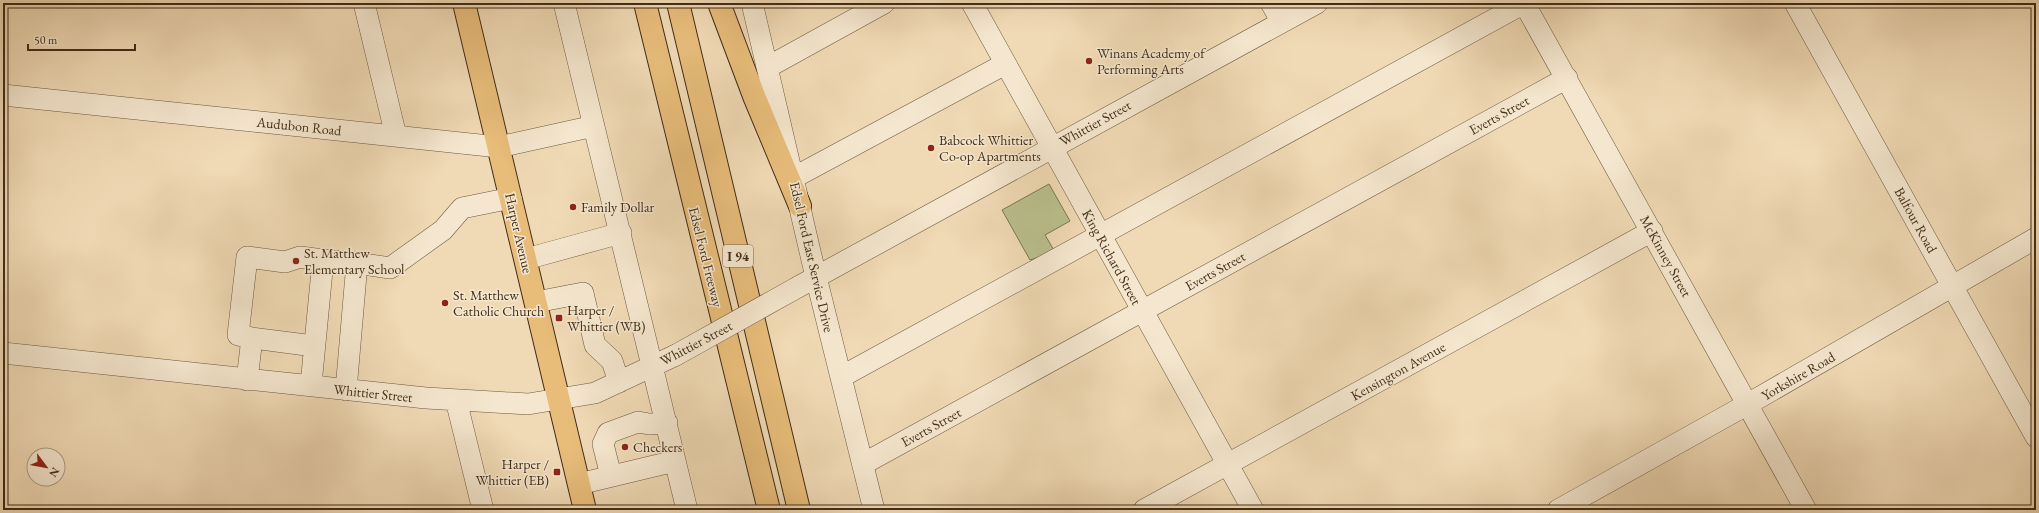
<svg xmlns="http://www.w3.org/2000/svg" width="2039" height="513" font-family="'EB Garamond',serif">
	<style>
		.green { fill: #b9c08d; stroke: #7c7652 }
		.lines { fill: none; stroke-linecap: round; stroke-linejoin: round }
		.minor-casing { stroke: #6c583f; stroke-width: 22 }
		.major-casing { stroke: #402c18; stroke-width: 24 }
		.highway-casing { stroke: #402c18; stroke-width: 24 }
		.minor { stroke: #f5e7cf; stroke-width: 21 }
		.major { stroke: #e8bd7a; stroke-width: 22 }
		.highway { stroke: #e8bd7a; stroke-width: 22 }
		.minor-bridge-casing { stroke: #6c583f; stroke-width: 22; stroke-linecap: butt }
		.minor-bridge { stroke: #f5e7cf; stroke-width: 21 }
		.poi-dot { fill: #8f2418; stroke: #f5e7cf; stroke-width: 1.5 }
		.labels { text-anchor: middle; stroke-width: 3; stroke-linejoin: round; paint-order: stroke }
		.shield { fill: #f5e7cf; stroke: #76644f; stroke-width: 1 }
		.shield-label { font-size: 13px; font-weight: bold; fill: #402c18 }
		.poi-label { font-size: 14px; fill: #402c18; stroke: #f5e7cf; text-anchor: start }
		.street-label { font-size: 14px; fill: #402c18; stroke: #f5e7cf }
	</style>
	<rect width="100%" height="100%" fill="#f0dab5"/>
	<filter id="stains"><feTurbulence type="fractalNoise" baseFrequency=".005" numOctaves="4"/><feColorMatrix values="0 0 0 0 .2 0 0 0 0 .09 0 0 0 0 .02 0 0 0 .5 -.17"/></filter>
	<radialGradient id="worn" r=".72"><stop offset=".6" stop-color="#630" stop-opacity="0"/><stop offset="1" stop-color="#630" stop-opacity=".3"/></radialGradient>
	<!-- green -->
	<path class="green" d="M1049,184l21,37 -25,14 10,17 -25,8 -28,-50z"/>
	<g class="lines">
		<!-- minor casing -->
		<g class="minor-casing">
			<path id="minor" d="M364,3l32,133
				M564,3l123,507
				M752,3l64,274 58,233
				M972,3l281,507
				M1271,3l11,19
				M1524,3l282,507
				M1795,3l241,434
				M768,67l116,-64
				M3,95l496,52 95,-21
				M793,178l212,-114
				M526,259l95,-26
				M357,263l33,5 53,-38 19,-22 49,-10
				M798,287l519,-284
				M536,302l47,-9 12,52 17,16 7,21
				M252,338l-14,-3 9,-78 38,5 15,-5 23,3
				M3,353l423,45 102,6 67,-11 81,-38
				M841,377l683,-374
				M247,380l5,-42 62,8
				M311,385l12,-125 34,3 -11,127
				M456,400l27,110
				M863,464l704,-386
				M611,476l-8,-32 5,-11 30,-11 11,2 18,-1
				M579,484l96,-23
				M1144,510l508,-279
				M1558,510l190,-106 288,-166"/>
		</g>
		<!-- major casing -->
		<g class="major-casing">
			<path id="major" d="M464,3l121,507"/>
		</g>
		<!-- highway casing -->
		<g class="highway-casing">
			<path id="highway" d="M645,3l124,507
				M678,3l121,507
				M719,3l35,93 46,110"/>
		</g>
		<!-- minor -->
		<use href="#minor" class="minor"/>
		<!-- major -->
		<use href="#major" class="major"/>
		<!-- highway -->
		<use href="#highway" class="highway"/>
		<!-- minor-bridge casing -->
		<g class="minor-bridge-casing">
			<path id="minor-bridge" d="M676,355l122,-68"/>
		</g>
		<!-- minor-bridge -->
		<use href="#minor-bridge" class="minor-bridge"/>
	</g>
	<!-- markers -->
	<g class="poi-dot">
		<circle cx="1089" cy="61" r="4"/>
		<circle cx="931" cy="148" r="4"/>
		<circle cx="573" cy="207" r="4"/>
		<circle cx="296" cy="261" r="4"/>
		<circle cx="445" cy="303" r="4"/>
		<rect x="555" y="314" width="8" height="8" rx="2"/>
		<circle cx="625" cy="447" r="4"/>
		<rect x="553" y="468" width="8" height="8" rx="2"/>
	</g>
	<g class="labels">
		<!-- shield labels -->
		<rect class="shield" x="723" y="245" width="30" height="22" rx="3"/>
		<g class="shield-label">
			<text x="738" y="261">I 94</text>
		</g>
		<!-- poi labels -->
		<g class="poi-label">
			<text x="1097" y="58">Winans Academy of<tspan x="1097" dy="16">Performing Arts</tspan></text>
			<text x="939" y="145">Babcock Whittier<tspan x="939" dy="16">Co-op Apartments</tspan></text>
			<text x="581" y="212">Family Dollar</text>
			<text x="304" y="258">St. Matthew<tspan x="304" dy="16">Elementary School</tspan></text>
			<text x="453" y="300">St. Matthew<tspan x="453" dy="16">Catholic Church</tspan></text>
			<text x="567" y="315">Harper /<tspan x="567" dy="16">Whittier (WB)</tspan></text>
			<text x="633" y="452">Checkers</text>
			<text x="549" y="469" text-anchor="end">Harper /<tspan x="549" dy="16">Whittier (EB)</tspan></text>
		</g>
		<!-- street labels -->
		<g class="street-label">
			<text transform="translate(1499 115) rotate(-29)" y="5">Everts Street</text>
			<text transform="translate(1095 123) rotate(-29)" y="5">Whittier Street</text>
			<text transform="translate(299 126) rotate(6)" y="5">Audubon Road</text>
			<text transform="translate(1916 220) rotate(61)" y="5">Balfour Road</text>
			<text transform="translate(519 233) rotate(77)" y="5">Harper Avenue</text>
			<text transform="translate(1666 256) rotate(61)" y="5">McKinney Street</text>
			<text transform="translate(706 257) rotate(76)" y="5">Edsel Ford Freeway</text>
			<text transform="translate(812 257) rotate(77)" y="5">Edsel Ford East Service Drive</text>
			<text transform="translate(1112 257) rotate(61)" y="5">King Richard Street</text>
			<text transform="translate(1215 271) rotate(-29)" y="5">Everts Street</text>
			<text transform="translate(696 343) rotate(-28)" y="5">Whittier Street</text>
			<text transform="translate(1398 371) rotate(-29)" y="5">Kensington Avenue</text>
			<text transform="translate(1798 376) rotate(-30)" y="5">Yorkshire Road</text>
			<text transform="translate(373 393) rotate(6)" y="5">Whittier Street</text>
			<text transform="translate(931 427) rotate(-29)" y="5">Everts Street</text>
		</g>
	</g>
	<!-- margin -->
	<rect width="2039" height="513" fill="none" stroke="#f0dab5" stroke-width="16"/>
	<rect x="4" y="4" width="2031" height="505" fill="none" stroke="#402c18" stroke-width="2"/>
	<rect x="8" y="8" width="2023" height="497" fill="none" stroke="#402c18"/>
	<!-- north arrow -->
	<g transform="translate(46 467) rotate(122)"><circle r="19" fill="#f5e7cf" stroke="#ad9c86"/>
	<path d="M0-3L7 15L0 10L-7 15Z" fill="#8f2418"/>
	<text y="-6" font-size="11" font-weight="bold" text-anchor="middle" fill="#402c18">N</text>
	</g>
	<!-- scale -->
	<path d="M28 44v6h107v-6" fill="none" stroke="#402c18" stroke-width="2"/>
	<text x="34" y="44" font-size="12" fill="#402c18" stroke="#f5e7cf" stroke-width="3" paint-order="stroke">50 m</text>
	<rect width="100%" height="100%" filter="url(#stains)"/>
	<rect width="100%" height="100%" fill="url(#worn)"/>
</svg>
